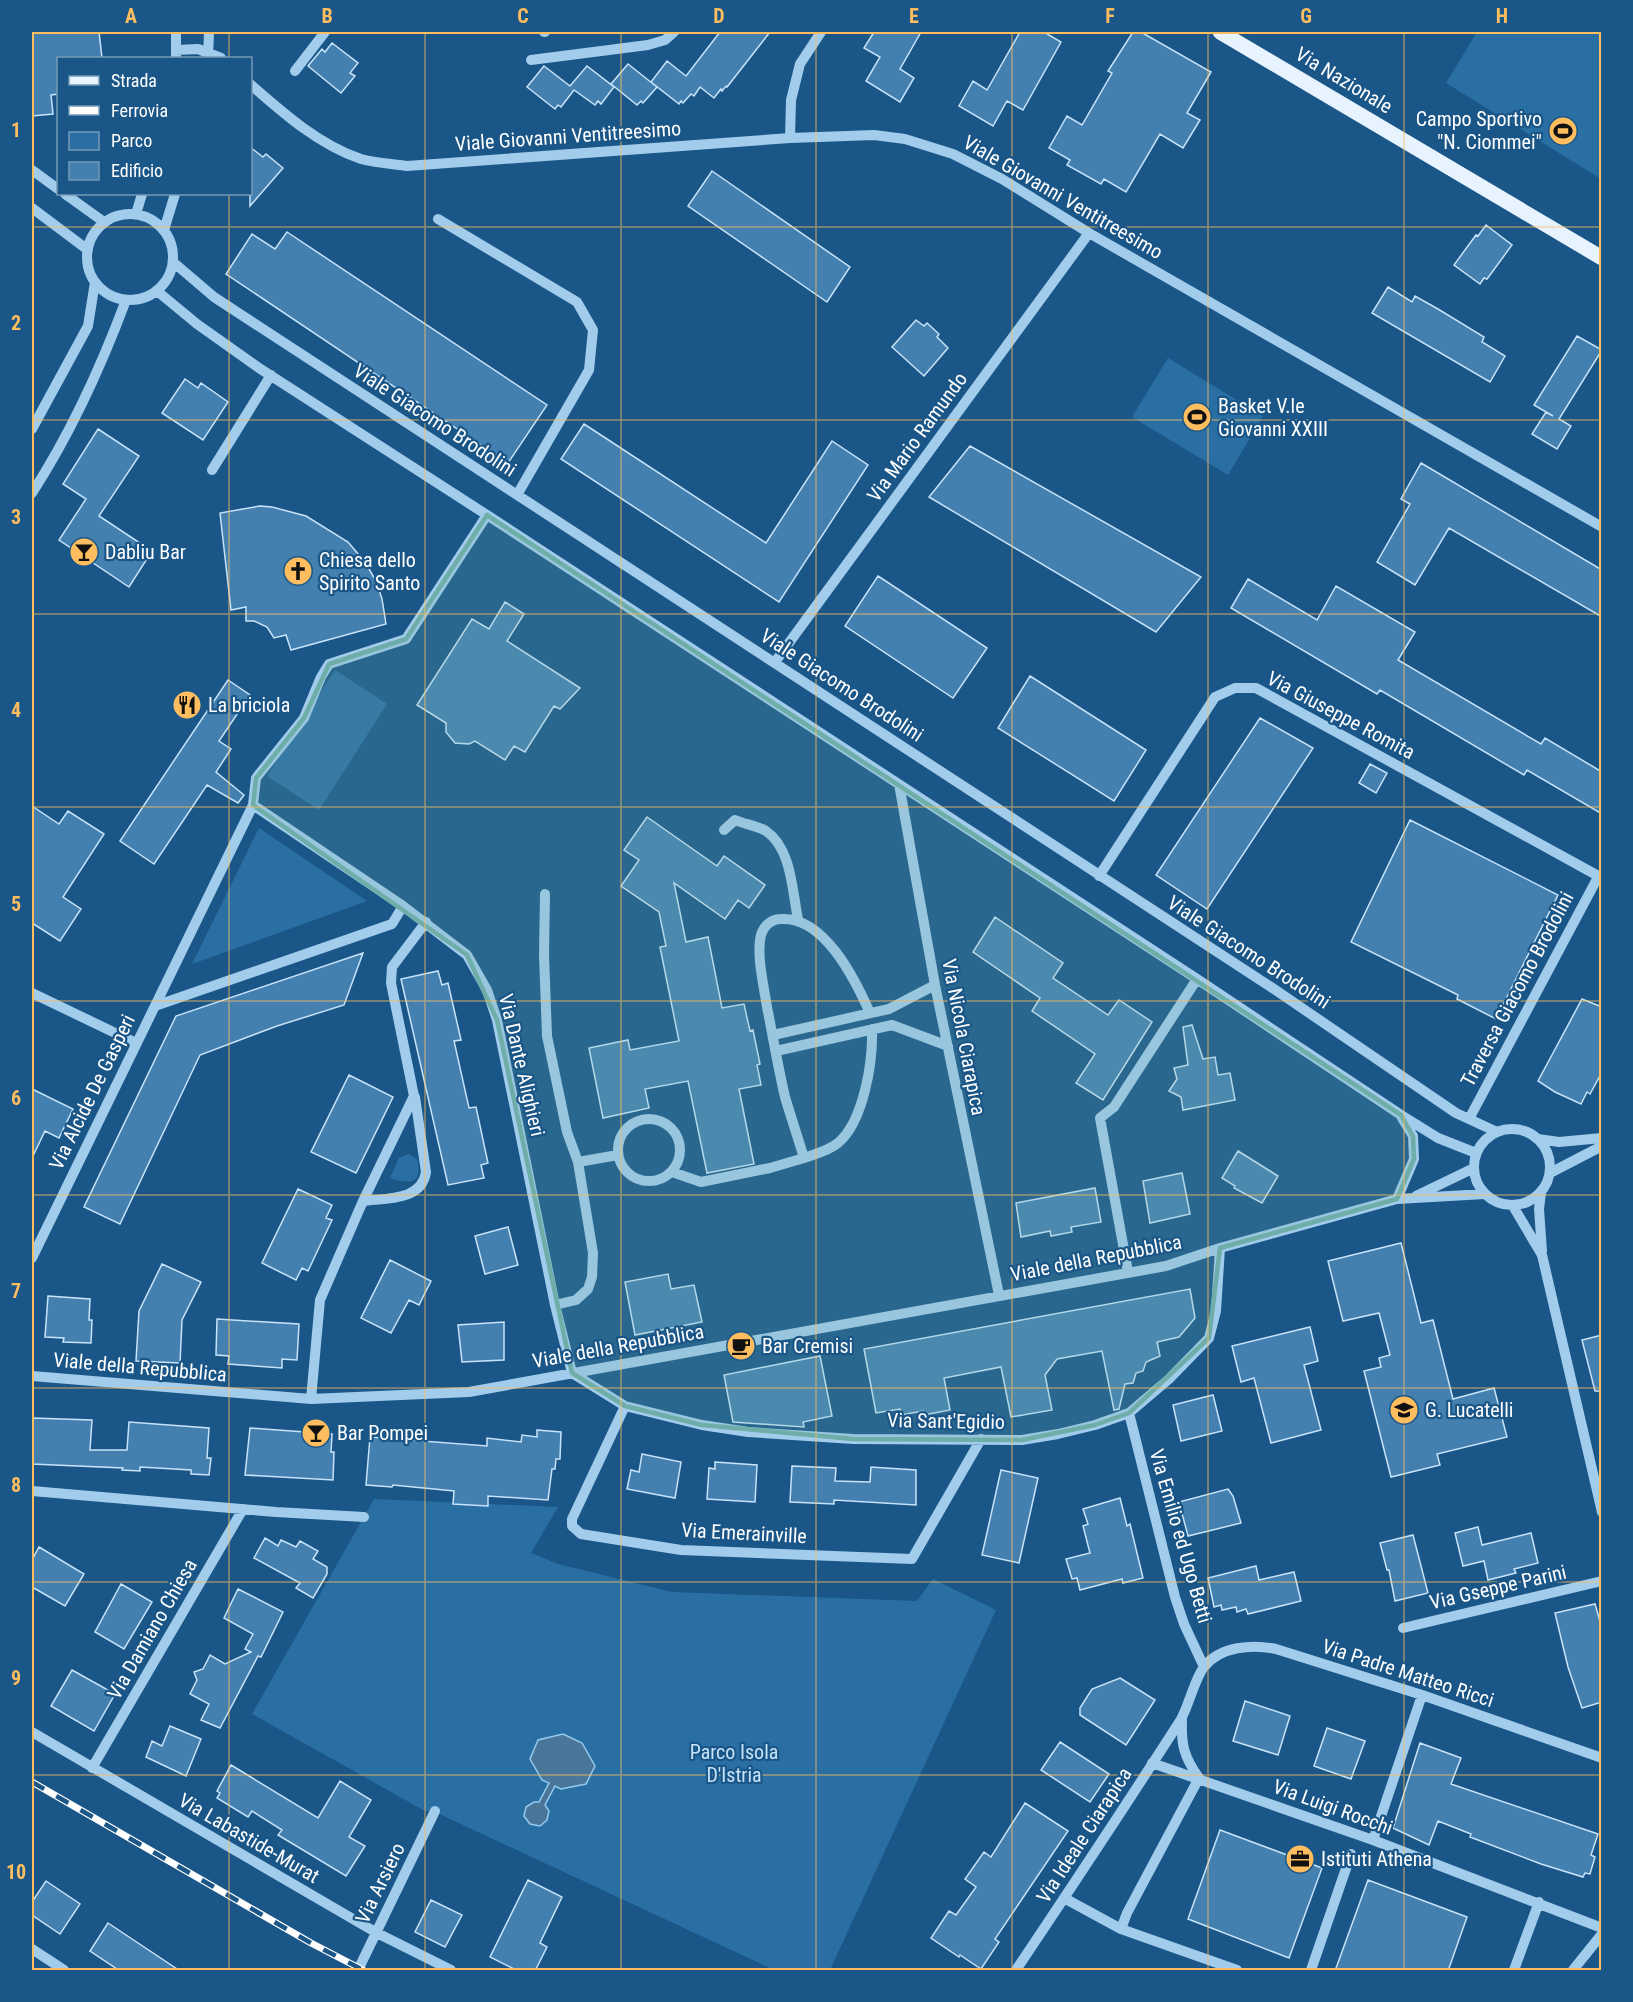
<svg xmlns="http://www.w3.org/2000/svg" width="1633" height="2002" font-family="'Roboto Condensed',sans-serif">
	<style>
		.green { fill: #2a6fa4 }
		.water { fill: #4a769a; stroke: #95c9ee; stroke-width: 1.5 }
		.building { fill: #4380b0; stroke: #c7e3f9; stroke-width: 1.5 }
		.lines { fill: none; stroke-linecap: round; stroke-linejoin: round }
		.minor { stroke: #a2ccec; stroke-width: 10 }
		.major { stroke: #e7f3ff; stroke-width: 15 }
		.rail-casing { stroke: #fff; stroke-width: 7 }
		.rail { stroke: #1a5687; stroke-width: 4.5; stroke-dasharray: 14; stroke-linecap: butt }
		.marked { fill: #6fada8; fill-opacity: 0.2; stroke: #6fada8; stroke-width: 4.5; stroke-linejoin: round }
		.grid { fill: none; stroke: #febd5e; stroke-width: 1.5; stroke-opacity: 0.55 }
		.labels { text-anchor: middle; stroke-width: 4.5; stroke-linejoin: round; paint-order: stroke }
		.street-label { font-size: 20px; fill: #fff; stroke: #1a5687 }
		.poi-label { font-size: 20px; fill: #fff; stroke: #1a5687; text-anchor: start }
		.park-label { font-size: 20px; fill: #c7e3f9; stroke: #1a5687 }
		.neatline { fill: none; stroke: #febd5e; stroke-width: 2 }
		.grid-label { font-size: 20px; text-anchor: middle; font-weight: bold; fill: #febd5e }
	</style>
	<rect width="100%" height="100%" fill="#1a5687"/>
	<!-- green -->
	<path class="green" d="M1477,32h124v147l-155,-96z
		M1168,358l95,58 -35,59 -96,-58z
		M335,670l52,34 -68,106 -52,-34z
		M259,828l108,73 -175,63z
		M408,1154l9,5c6,25 -7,26 -27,19l9,-20z
		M374,1499l184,8 -27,46 27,11 114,28 245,9 16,-22 63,31 -166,360h-56l-339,-158 -10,-1 -173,-97z"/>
	<!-- water -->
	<path class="water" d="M563,1734l19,9 13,23 -9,18 -25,5 -6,-3 -10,19 4,6 -2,9 -7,6 -10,-2 -6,-8 2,-9 8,-5h5l10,-19 -7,-3 -12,-21 8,-19z"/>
	<!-- building -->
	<path class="building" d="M32,32h67l3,26h-44v36l-7,1 2,19 -21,2z
		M720,32h50l-43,55 -1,-1 -4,5 -1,-2 -7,9 -14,-11 -6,9 -3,-2 -8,9 -2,-2 -2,3 -28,-22 16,-21 19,15z
		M874,32h47l-21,37 14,9 -14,24 -34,-21 14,-24 -16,-9z
		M1020,32h24l17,10 -38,68 -16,-9 -14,25 -34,-20 14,-25 14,9z
		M1133,32h8l70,40 -24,41 13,7 -17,28 -23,-14 -34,58 -22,-13 -3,5 -34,-19 3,-5 -21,-12 18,-32 15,9 30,-52 -4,-2z
		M332,43l26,20 -8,10 5,3 -14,17 -33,-27 14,-17 3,3z
		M628,64l29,23 -14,16 -2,-2 -4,4 -26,-21z
		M544,66l26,20 17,-20 27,21 -13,17 -3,-3 -3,4 -21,-15 -13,17 -3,-2 -3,4 -28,-22z
		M250,147l13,10 3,-3 17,14 -33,38z
		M712,171l138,96 -23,35 -139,-96z
		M1486,225l26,20 -25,34 -3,-1 -4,6 -26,-19 22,-30 2,1z
		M287,232l260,173 -39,58 -282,-189 26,-40 23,15z
		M1388,287l24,15 3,-6 23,13 46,28 -2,5 23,14 -15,26 -118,-69z
		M916,320l8,6 3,-3 12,11 -2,3 11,11 -24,28 -32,-29z
		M1577,336l25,14 -43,69 12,7 -14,23 -25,-15 14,-22 7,4 -19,-11z
		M185,379l13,9 3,-5 27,19 -25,38 -41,-27z
		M584,424l182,119 66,-102 36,24 -89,137 -218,-143z
		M98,429l41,27 -40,60 53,35 -23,36 -70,-47 27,-41 -23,-15z
		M970,446l231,131 -45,55 -227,-135z
		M1421,463l181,107v47l-153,-89 -34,57 -38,-23 33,-58 -9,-5z
		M260,506l12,1 34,9 42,26 17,20 11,19 6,18 4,25 -95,26 -5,-15 -12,3 -7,-11 -13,-6h-8v-14l-15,3 -11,-97z
		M878,576l109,72 -34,50 -108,-72z
		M1248,579l69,41 19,-34 79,46 -17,28 143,84 4,-6 57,34v42l-75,-44 -3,5 -144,-85 -3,4 -146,-86z
		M505,602l19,12 -17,27 73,47 -20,21 -6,-3 -29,46 -11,-6 -9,14 -30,-19 -6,3 -14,-1 -9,-11v-9l-29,-18 55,-86 17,10z
		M1030,676l116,74 -32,51 -116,-73z
		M228,680l22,15 -31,46 12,8 -15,23 28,23 -6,8 -31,-18 -53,79 -34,-23z
		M1260,718l53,30 -106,161 -51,-34z
		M1370,764l17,9 -11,20 -17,-10z
		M32,806l27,18 9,-13 36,23 -41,63 18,12 -21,32 -28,-18z
		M647,817l70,49 7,-10 41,29 -16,23 -11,-8 -13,19 -51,-36 12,59 22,-5 14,71 22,-4 6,27 3,-1 7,34 -3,1 4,20 -22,4 15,75 -47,9 -19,-92 -43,8 4,19 -46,10 -14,-70 39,-8 2,10 49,-9 -19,-94 6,-1 -7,-34 -38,-26 18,-26 -15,-10z
		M1410,820l148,75 -62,124 -39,-20 1,-4 -107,-53z
		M995,917l68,46 -10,15 55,37 11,-15 33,22 -49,78 -27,-17 19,-29 -63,-43 8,-13 -67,-46z
		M363,953l-19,52 -67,21 -77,29 -80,169 -36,-17 92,-191z
		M438,971l4,14 6,-2 13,57 -7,1 15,67 7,-1 12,56 -7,2 3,13 -36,7 -47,-206z
		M1582,999l20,8v65l-12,22 -3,-2 -6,12 -26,-12 -17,-11z
		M1192,1025l11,34 12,-2 3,18 12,-2 5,27 -52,10 -2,-13 -12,-6 8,-12 -3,-11 14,-3 -5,-38z
		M349,1075l44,22 -37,76 -45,-21z
		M32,1089l41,20 -14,29 -14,-7 -13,27z
		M1238,1151l40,25 -16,27 -28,-15 1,-2 -13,-8z
		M1182,1173l8,41 -40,9 -7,-42z
		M1095,1188l6,34 -30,5 1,5 -21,4 -1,-5 -29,6 -5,-34z
		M298,1189l34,16 -6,13 6,2 -24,51 -6,-3 -6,12 -34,-17z
		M508,1227l10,38 -33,9 -10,-38z
		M1401,1243l20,80 12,-3 20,79 41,-11 13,49 -70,17 3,11 -49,12 -27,-106 17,-4 -2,-9 11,-3 -11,-42 -36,8 -15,-60z
		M390,1260l41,21 -12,24 -10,-5 -18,33 -30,-15z
		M162,1264l39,18 -19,38 -2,43 -44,-2 3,-50z
		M668,1274l3,15 23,-4 8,37 -67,13 -10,-53z
		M1190,1289l5,29 -16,19 -22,5 3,14 -14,6 -3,9 -7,2 -3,10 -8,1 -6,25 -5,1 -12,-59 -45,8 -12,16 7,35 -41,7 -10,-50 -57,11 6,32 -26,5 -1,-4 -22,4 -1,-6 -24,4 -12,-64z
		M48,1296l42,3 -1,21h3l-1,23 -28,-1 1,-4 -19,-1z
		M217,1319l82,5 -2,36 -15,-1v9l-54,-4 1,-8 -13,-1z
		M504,1322v38l-42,2 -4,-37z
		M1310,1327l8,34 -14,4 17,65 -50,13 -17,-65 -13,4 -9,-36z
		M1602,1335v56h-7l-13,-51z
		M820,1356l12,60 -29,6 1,5 -71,-5 -9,-47z
		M1213,1395l9,36 -41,10 -8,-36z
		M32,1418l60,2 -2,30h37l2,-28 80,6 -2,30h4l-2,17 -18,-1v-4l-51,-3v4l-18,-1 1,-2 -91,-4z
		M250,1428l82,6 -1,18h3l-1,28 -88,-5z
		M537,1430l24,2 -1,27h-4l-1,10h-3l-4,31 -60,-4v10l-35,-2 1,-13 -61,-6 -1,2 -26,-2 4,-48 117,9v-8l34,4 1,-7 15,2z
		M642,1454l39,8 -6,36 -48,-9 4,-19 8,2z
		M715,1462l42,3 -2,37 -48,-3 2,-31 6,1z
		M792,1466l44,2 -1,13 35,1 1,-15 45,3v35l-82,-5v4l-44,-2z
		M1001,1470l37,8 -19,85 -37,-8z
		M1228,1489l5,7 8,27 -53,13 -9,-34z
		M1120,1498l7,28 3,-2 13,54 -20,5 -1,-4 -42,11 -3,-12 -5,1 -6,-20 24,-6 -7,-27 5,-2 -5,-15z
		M1478,1527l4,18 49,-12 7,30 -24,6 2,4 -28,7 -4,-19 -21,5 -8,-33z
		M1413,1535l15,58 -33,8 -6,-31h-2l-7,-27z
		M265,1538l13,8 3,-6 15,7 4,-6 18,10 -5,8 14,8v7l-14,24 -17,-10 4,-5 -46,-25z
		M39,1547l45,27 -19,32 -33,-19v-27z
		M1256,1566l3,14 35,-8 7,29 -53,13 -2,-5 -9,3 -1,-5 -14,3 -1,-5 -7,2 -6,-29z
		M121,1584l31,18 -28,47 -29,-17z
		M238,1589l45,23 -22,45 -3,-1 -38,72 -19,-8 8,-16 -19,-10 7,-14 -3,-8 9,-3 7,-14 15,9 26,-12 -6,-3 8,-15 -29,-16z
		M1595,1604l7,24v74l-20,6 -14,-41 -13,-54z
		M72,1670l43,24 -21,37 -43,-25z
		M1120,1678l35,22 -29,45 -46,-30v-7l12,-19z
		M1245,1701l45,15 -12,39 -45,-14z
		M170,1726l31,13 -15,37 -40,-19 6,-16 10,5z
		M1327,1728l38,13 -14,38 -37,-13z
		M1060,1742l49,32 -19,28 -49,-32z
		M1420,1743l41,15 -10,26 147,50 -7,21 4,2 -5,17 -5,-1 -2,4 -42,-13 -71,-27 1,-3 -33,-13 -9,24 -36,-17z
		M231,1765l87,53 22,-37 31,19 -22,37 16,9 -19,30 -68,-41 4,-5 -30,-19 -4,6 -31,-19 3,-5 -3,-2z
		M1025,1803l43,28 -73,108 4,3 -18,27 -21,-14 -1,2 -28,-19 18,-27 7,4 20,-28 -11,-8 19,-27 7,5z
		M1220,1830l102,38 -33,90 -101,-39z
		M528,1880l34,17 -22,46 7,4 -12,24h-17l-28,-14z
		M1368,1880l99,37 -19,54h-113z
		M46,1881l34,23 -20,30 -28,-19v-13z
		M431,1900l31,15 -17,32 -30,-15z
		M108,1923l72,48h-60l-30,-20z"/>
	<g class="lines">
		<!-- minor -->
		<path class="minor" d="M544,32h1
			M176,50l22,-1 23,9
			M176,58v-26
			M208,58l1,-26
			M531,60l117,-15 17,-5 9,-8
			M295,71l30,-39
			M250,84c33,29 69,61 111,75 15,4 31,5 46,7l383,-28 84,-3 31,4 48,15 49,25 87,54 513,294
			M790,138l1,-38 9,-36 21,-32
			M32,170l26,19
			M65,194l39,28
			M32,208l56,42
			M136,214l6,-20
			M87 257a43 43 0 1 1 86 0a43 43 0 1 1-86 0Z
			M438,219l139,83 16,28 -4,40 -72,125
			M164,230l11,-36
			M173,262l41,35 1057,690 185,126 41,19
			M157,291l40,33 62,44 228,147 710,464 204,136 37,23 38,15
			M32,429l56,-103 7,-44
			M212,470l59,-95
			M32,493c39,-60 69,-126 94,-193
			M775,662l314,-429
			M899,784l36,201 64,310
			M253,805l150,101 64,49 20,35 10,30 58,285 17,68 53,33 77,19 46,7 105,7 169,1 36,-6 37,-9 34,-12 40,-34 40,-41 7,-27 4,-63
			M724,830l11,-10c9,4 23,6 31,11 26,18 26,60 32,88
			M1099,876l116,-179 20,-9h21l346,190
			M545,894l-1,61 3,81 20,96 11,30 15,91 -1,24 -4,12 -12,11 -21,5
			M32,993l104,50
			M155,1006l237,-82 11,-18
			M870,1013c-15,-34 -46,-97 -89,-94 -9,0 -17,6 -20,16 -5,19 3,52 6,72 6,30 11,60 18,90 6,20 13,41 19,61 11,-4 24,-7 34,-15 26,-22 35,-82 34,-114
			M773,1035l116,-26 46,-24
			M776,1051l116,-26 56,21
			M618 1150a31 31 0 1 1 62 0a31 31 0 1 1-62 0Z
			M1469,1119l129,-242
			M1474 1167a38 38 0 1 1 76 0a38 38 0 1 1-76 0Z
			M1538,1139l21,3 43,-4
			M578,1162l40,-7
			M672,1172l29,10 69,-14 34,-10
			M1550,1173l52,-27
			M1541,1193l-2,16 3,42
			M1416,1196l58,-28
			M1397,1199l17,-40 -1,-23 -11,-18
			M363,1201c23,-3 59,0 63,-29l-11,-75
			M1513,1206l29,49 60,257
			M32,1258l221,-453 3,-27 48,-60 17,-41 8,-13 77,-25 81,-124
			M1128,1272l-28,-154 14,-11 83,-128
			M32,1376l279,23 158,-7 697,-126 54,-18 177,-49 88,-5
			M311,1399l9,-99 43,-99 51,-105 -23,-113 1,-16 34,-45
			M625,1406l-53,113v7l9,8 100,16 231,9 69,-120
			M1129,1413l46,184 9,27 20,43
			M32,1491l244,21 88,5
			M1403,1628l199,-47
			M1182,1720c-1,25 2,37 17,58
			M32,1732l345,201 74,37
			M1152,1763l221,77 229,88
			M92,1768l151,-259
			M1373,1840l49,-145
			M1064,1898l57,31 116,41
			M1121,1929l6,-16 72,-135
			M32,1949l32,21
			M358,1970l77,-159
			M1016,1970c55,-82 110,-165 164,-249 9,-15 14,-41 24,-54 16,-21 49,-23 72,-18l146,46 180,63
			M1311,1970l40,-116
			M1514,1970l25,-68
			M1573,1970l29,-36"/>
		<!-- major -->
		<path class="major" d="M1220,32l382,226"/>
		<!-- rail casing -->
		<g class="rail-casing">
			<path id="rail" d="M32,1782l279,161 52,27"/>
		</g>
		<!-- rail -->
		<use href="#rail" class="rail"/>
	</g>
	<!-- marked area -->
	<path class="marked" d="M487,515l914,600 12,21 1,23 -17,40 -177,49 -11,90 -80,75 -34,12 -73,15 -169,-1 -151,-14 -77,-19 -53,-33 -75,-353 -30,-65 -214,-150 3,-27 48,-60 25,-54 77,-25z"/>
	<!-- grid -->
	<path class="grid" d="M229,32v26M425,32v1938M621,32v1938M816,32v1938M1012,32v1938M1208,32v1938M1404,32v1938M229,194v1776M32,227h1570M32,420h1570M32,614h1570M32,807h1570M32,1001h1570M32,1195h1570M32,1388h1570M32,1582h1570M32,1775h1570"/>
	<!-- icons -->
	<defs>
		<g id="stadium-disc" transform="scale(1.5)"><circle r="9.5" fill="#febd5e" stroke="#1a5687"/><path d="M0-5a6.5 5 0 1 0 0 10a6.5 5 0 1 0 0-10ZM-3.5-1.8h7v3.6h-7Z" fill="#111"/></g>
		<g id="bar-disc" transform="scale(1.5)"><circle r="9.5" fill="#febd5e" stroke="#1a5687"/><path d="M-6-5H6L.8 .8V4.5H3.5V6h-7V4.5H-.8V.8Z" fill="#111"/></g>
		<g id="church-disc" transform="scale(1.5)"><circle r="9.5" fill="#febd5e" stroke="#1a5687"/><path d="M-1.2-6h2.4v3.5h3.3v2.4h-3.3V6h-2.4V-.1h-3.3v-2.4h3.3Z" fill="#111"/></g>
		<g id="restaurant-disc" transform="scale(1.5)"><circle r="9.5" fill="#febd5e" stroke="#1a5687"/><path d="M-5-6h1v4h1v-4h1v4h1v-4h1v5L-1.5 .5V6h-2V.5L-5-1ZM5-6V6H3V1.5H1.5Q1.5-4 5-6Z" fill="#111"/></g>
		<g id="cafe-disc" transform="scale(1.5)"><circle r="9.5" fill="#febd5e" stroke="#1a5687"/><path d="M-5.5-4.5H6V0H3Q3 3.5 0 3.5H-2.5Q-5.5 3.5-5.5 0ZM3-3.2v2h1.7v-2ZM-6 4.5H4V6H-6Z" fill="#111"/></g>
		<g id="school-disc" transform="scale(1.5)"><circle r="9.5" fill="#febd5e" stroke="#1a5687"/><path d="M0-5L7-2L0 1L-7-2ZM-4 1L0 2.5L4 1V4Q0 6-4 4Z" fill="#111"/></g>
		<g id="office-disc" transform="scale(1.5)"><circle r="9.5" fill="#febd5e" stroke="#1a5687"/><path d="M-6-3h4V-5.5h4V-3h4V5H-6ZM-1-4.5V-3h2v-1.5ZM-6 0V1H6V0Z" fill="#111"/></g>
	</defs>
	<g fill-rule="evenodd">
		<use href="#stadium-disc" x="1563" y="131"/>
		<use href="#stadium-disc" x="1197" y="417"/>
		<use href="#bar-disc" x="84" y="552"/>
		<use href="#church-disc" x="298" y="571"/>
		<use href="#restaurant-disc" x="187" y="705"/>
		<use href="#cafe-disc" x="741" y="1346"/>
		<use href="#school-disc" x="1404" y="1410"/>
		<use href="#bar-disc" x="316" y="1433"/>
		<use href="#office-disc" x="1300" y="1859"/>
	</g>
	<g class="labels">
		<!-- street labels -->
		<g class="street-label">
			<text transform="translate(1344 80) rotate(31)" y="7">Via Nazionale</text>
			<text transform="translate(568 136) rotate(-4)" y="7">Viale Giovanni Ventitreesimo</text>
			<text transform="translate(1063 197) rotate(30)" y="7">Viale Giovanni Ventitreesimo</text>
			<text transform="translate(435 420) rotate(33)" y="7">Viale Giacomo Brodolini</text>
			<text transform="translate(917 437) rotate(-54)" y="7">Via Mario Ramundo</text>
			<text transform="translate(842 685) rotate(33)" y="7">Viale Giacomo Brodolini</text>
			<text transform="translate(1341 715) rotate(28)" y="7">Via Giuseppe Romita</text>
			<text transform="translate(1249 952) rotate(33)" y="7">Viale Giacomo Brodolini</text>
			<text transform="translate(1517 989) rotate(-62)" y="7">Traversa Giacomo Brodolini</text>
			<text transform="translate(964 1037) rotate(79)" y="7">Via Nicola Ciarapica</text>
			<text transform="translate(522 1065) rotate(77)" y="7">Via Dante Alighieri</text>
			<text transform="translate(92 1092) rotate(-64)" y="7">Via Alcide De Gasperi</text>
			<text transform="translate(1096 1258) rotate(-11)" y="7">Viale della Repubblica</text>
			<text transform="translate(618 1346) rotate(-10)" y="7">Viale della Repubblica</text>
			<text transform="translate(140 1367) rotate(5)" y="7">Viale della Repubblica</text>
			<text transform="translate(946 1421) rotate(1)" y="7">Via Sant'Egidio</text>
			<text transform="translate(744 1533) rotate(3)" y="7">Via Emerainville</text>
			<text transform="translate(1181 1536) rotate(74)" y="7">Via Emilio ed Ugo Betti</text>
			<text transform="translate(1498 1587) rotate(-13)" y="7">Via Gseppe Parini</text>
			<text transform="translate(152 1629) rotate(-60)" y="7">Via Damiano Chiesa</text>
			<text transform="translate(1408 1673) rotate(18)" y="7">Via Padre Matteo Ricci</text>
			<text transform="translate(1333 1807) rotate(20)" y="7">Via Luigi Rocchi</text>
			<text transform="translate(1084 1835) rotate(-57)" y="7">Via Ideale Ciarapica</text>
			<text transform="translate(249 1838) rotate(30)" y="7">Via Labastide-Murat</text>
			<text transform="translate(380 1883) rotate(-64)" y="7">Via Arsiero</text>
		</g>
		<!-- poi labels -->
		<g class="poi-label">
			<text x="1542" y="126" text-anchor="end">Campo Sportivo<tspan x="1542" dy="23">"N. Ciommei"</tspan></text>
			<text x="1218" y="413">Basket V.le<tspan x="1218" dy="23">Giovanni XXIII</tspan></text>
			<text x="105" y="559">Dabliu Bar</text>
			<text x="319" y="567">Chiesa dello<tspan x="319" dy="23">Spirito Santo</tspan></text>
			<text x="208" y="712">La briciola</text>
			<text x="762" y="1353">Bar Cremisi</text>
			<text x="1425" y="1417">G. Lucatelli</text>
			<text x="337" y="1440">Bar Pompei</text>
			<text x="1321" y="1866">Istituti Athena</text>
		</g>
		<!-- park labels -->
		<g class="park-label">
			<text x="734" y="1759">Parco Isola<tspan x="734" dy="23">D'Istria</tspan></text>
		</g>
	</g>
	<!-- border -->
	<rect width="1633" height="2002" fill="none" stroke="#1a5687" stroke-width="66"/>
	<!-- legend -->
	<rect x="57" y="57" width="195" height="138" fill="#1a5687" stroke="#769ab7" stroke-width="1.5"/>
	<rect x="69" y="76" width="30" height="9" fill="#e7f3ff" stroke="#769ab7" stroke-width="1.5"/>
	<text x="111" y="87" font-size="18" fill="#ffffff">Strada</text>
	<rect x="69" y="106" width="30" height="9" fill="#ffffff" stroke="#769ab7" stroke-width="1.5"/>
	<text x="111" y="117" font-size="18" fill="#ffffff">Ferrovia</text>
	<rect x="69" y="132" width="30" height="18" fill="#2a6fa4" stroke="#769ab7" stroke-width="1.5"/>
	<text x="111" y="147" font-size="18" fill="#ffffff">Parco</text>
	<rect x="69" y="162" width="30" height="18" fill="#4380b0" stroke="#769ab7" stroke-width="1.5"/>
	<text x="111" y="177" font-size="18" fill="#ffffff">Edificio</text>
	<rect x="33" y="33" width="1567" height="1936" class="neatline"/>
	<g class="grid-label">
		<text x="131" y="23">A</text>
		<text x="327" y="23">B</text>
		<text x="523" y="23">C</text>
		<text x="719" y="23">D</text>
		<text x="914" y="23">E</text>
		<text x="1110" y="23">F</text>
		<text x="1306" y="23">G</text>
		<text x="1502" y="23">H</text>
		<text x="16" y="137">1</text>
		<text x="16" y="330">2</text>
		<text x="16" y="524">3</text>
		<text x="16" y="717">4</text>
		<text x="16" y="911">5</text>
		<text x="16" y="1105">6</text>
		<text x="16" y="1298">7</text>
		<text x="16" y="1492">8</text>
		<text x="16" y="1685">9</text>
		<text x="16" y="1879">10</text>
	</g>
</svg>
